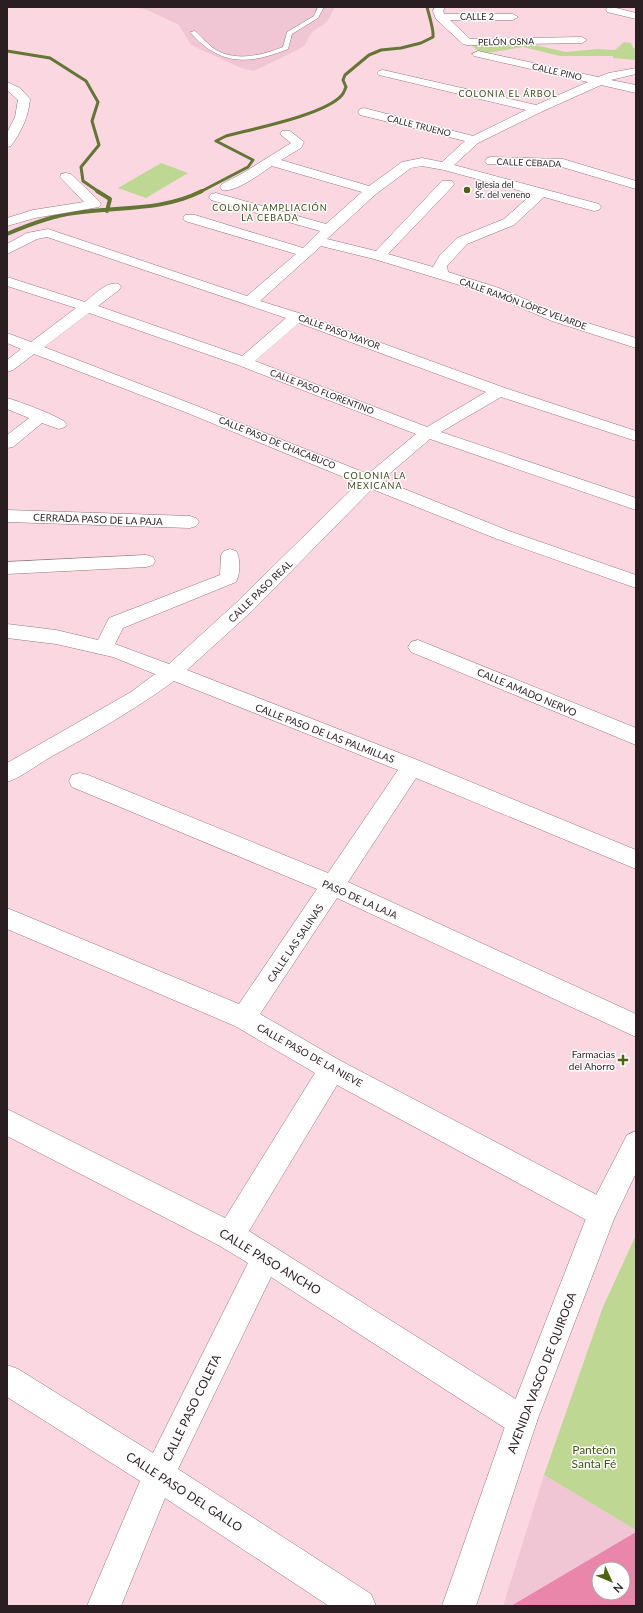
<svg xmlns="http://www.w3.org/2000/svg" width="643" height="1613" font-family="Lato,sans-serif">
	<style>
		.built { fill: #f1c6d4; fill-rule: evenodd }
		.green { fill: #bed894 }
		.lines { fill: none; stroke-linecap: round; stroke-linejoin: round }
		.stream-far1 { stroke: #647633; stroke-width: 3 }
		.stream { stroke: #647633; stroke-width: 4 }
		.building { fill: #eb86ab; fill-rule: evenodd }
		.lane-casing { stroke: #95757f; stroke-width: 1 }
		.street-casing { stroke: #95757f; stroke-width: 1 }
		.secondary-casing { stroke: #95757f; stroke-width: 1 }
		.lane { fill: #fff; fill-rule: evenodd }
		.street { fill: #fff; fill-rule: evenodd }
		.secondary { fill: #fff; fill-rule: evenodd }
		.poi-dot { fill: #4c6311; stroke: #fff; stroke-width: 1.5 }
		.labels { text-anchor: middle; stroke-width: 3; stroke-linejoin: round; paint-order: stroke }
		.far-street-label { font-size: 9px; fill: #2b1e22; stroke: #fff }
		.far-neighbourhood-label { font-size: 9px; letter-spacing: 1px; fill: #384812; stroke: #fff }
		.far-poi-label { font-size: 9px; fill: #2b1e22; stroke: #fff; text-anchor: start }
		.street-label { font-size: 10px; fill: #2b1e22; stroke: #fff }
		.poi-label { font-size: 10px; fill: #2b1e22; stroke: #fff; text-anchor: end }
		.near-street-label { font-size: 12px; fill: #2b1e22; stroke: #fff }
		.near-park-label { font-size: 12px; fill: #3f530c; stroke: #fff }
	</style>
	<rect width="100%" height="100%" fill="#fbd7e2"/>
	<!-- built -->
	<path class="built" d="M129,7h206l-8,15 -15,10 -8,14 -11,6 -39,19 -13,-3 -50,-23 -12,-20 -34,-16z
		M544,1475l92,55v76h-133zM599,1569h24v24h-24z"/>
	<!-- green -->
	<path class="green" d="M624,42l7,1 2,5h3v12l-23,-2v-2h-53l-37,-9 -35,6h-8l-10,-9 56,-1 40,9 32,-3 17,1z
		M161,163l27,10 -42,25 -28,-10z
		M636,1235v295l-92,-55 59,-168z"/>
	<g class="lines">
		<!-- stream-far1 -->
		<path class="stream-far1" d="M7,51l43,7 36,23 12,21 -6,19 7,24 -18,22 2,14 16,11
			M200,192l48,-25 5,-7 -37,-19 10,-5c26,-7 99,-21 116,-41 2,-2 3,-6 4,-8l-3,-7 2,-5 24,-20 12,-5 20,-2 20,-5 12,-6c1,-7 -4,-22 -6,-30"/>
		<!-- stream -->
		<path class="stream" d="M97,191l13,8 -3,12
			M7,234c21,-9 44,-18 67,-21 44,-7 86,-1 128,-22"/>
	</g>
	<!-- building -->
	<path class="building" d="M636,1532v74h-125zM599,1569h24v24h-24z"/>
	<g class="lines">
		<!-- lane casing -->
		<g class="lane-casing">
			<path id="lane" d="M318,7h6l-6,11 -26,16 -4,15c-40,16 -68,17 -98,-17l5,-1c7,6 13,14 21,19 21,12 47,5 67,-3l4,-15 27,-16z"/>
		</g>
		<!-- street casing -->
		<g class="street-casing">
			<path id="street" d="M435,7h10l-2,4 1,3h69l5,3 -5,3h-63l20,19 112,-2 5,3 -5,3 -115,2 -4,-1 -27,-25 -3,-8z
				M612,7l24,6v6l-29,-7 -1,-2 1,-2z
				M478,51l120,26 11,-4 27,-5v6l-25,6 25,5v8l-35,-8 -60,27 -63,31 -24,22 145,39 2,3 -2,3 -5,1 -50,-14 -30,28 -47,19 -20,22 1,6 51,16 63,27 74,23v10l-84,-27 -63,-27 -115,-35 -53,-13 -61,55 42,13 203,74 131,43v10l-135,-44 -60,35 195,66v12l-206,-71 -48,41 127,51 127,44v13l-139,-49 -125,-50 -121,123 -64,58 233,91 216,89v19l-220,-91 -68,104 288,132v23l-299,-139 -77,116 81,47 271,142 4,10 -4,10 -10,4 -10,-4 -255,-138 -88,146 284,179 4,11 -4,11 -11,4 -11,-4 -240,-155 -93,192 193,125 5,12h-47l-164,-108 -44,108h-34l53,-125 -133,-84v-32l11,4 135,84 95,-190 -28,-17 -213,-110v-27l218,109 90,-145 -80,-47 -228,-97v-21l232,96 78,-115 -245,-102 -3,-6 3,-6 8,-2 8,2 240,98 70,-103 -224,-89c-40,29 -82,53 -125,77 -14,8 -27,19 -42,24v-19l124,-71 24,-18 -42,-17 -57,-13 -49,-6v-14l49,6 42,10 11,-22 111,-43 1,-20 3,-4 6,-2 6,2c5,7 4,24 0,31l-113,46 -8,16 54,20 68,-62 121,-119 -173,-71 -151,-58 -21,16 -6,2v-12l14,-11 -14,-6v-10l24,9 45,-34 -69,-22v-9l78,25c10,-8 22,-21 34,-18l2,3 -2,3 -21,16 144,50 44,-38 -239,-81 -10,2 -30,15v-10l20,-11 21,-4 199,67 49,-42 -111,-33 -2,-3 2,-3h10l108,33 17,-17 -109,-31 -2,-3 2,-3 5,-1 110,31 36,-32 -90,-26c-11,7 -36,27 -50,24l-2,-3 2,-3 21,-11 48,-30 -11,-9 2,-3h8l14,11 -3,6 -20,12 88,26 33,-24 20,-4 20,4 23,-21 -105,-26 -2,-3 2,-3 4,-1 109,28 53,-26 -147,-35 -2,-2 2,-2 4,-1 153,35 52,-23 -114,-26 -2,-2zM422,166l22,4 88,24 -28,25 -47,19 -17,17 -7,12 -45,-13 64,-67 2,-3 -2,-3h-10l-66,70 -49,-12 49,-45 35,-26zM89,313l149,52 178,69 -48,40 -171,-68 -153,-59zM299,323l187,69 -59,35 -172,-66z
				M7,82l13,6 10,11c-1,17 -9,33 -19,47l-4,1v-14l8,-16 3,-17 -11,-10z
				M491,157l72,2 73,22v8l-74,-22 -75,-3 -2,-3 2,-3z
				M66,173l5,1 28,27 2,3 -2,3 -64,11 -28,8v-8l26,-8 51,-8 -24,-25 1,-3z
				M7,398c11,3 55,19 60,26l-2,3 -6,2 -17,-6 -29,24 -6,1v-13l22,-17 -22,-9z
				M7,510l183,6 6,2 3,4 -3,4 -6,2 -183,-6z
				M146,555l7,2 2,4 -2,4 -7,2 -139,7v-12z
				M418,640l218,88v17l-225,-93 -3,-5 3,-5z"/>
		</g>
		<!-- secondary casing -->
		<g class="secondary-casing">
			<path id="secondary" d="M636,1131v42l-22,46 -77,202 -61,185h-34l65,-185 85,-218 35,-68z"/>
		</g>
		<!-- lane -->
		<use href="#lane" class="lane"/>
		<!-- street -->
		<use href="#street" class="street"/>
		<!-- secondary -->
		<use href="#secondary" class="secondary"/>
	</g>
	<!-- markers -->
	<g class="poi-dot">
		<circle cx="467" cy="190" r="4"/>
		<path d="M621 1054h4v4h4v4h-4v4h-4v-4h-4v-4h4z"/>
	</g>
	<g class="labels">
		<!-- far-street labels -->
		<g class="far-street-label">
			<text x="477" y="20">CALLE 2</text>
			<text transform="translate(506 42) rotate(-1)" y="3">PELÓN OSNA</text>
			<text transform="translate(557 72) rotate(13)" y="3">CALLE PINO</text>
			<text transform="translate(419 126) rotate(14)" y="3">CALLE TRUENO</text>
			<text transform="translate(529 163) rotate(2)" y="3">CALLE CEBADA</text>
			<text transform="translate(523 304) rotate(20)" y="3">CALLE RAMÓN LÓPEZ VELARDE</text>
			<text transform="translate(339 332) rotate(20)" y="3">CALLE PASO MAYOR</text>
			<text transform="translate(322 392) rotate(21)" y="3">CALLE PASO FLORENTINO</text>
			<text transform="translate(277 443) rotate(22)" y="3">CALLE PASO DE CHACABUCO</text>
		</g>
		<!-- far-neighbourhood labels -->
		<g class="far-neighbourhood-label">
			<text x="508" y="97">COLONIA EL ÁRBOL</text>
			<text x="270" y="211">COLONIA AMPLIACIÓN<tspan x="270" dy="10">LA CEBADA</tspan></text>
			<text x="375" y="479">COLONIA LA<tspan x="375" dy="10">MEXICANA</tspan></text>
		</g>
		<!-- far-poi labels -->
		<g class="far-poi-label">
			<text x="475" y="188">Iglesia del<tspan x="475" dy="10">Sr. del veneno</tspan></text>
		</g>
		<!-- street labels -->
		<g class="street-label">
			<text transform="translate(98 519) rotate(2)" y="4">CERRADA PASO DE LA PAJA</text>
			<text transform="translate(260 591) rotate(-44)" y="4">CALLE PASO REAL</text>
			<text transform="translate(527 692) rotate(23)" y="4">CALLE AMADO NERVO</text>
			<text transform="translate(325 733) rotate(21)" y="4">CALLE PASO DE LAS PALMILLAS</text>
			<text transform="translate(360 899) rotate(24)" y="4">PASO DE LA LAJA</text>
			<text transform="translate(295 943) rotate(-56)" y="4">CALLE LAS SALINAS</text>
			<text transform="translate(310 1055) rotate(29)" y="4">CALLE PASO DE LA NIEVE</text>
		</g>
		<!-- poi labels -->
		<g class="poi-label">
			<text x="615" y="1058">Farmacias<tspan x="615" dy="12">del Ahorro</tspan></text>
		</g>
		<!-- near-street labels -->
		<g class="near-street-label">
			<text transform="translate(270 1262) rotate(31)" y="4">CALLE PASO ANCHO</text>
			<text transform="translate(542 1373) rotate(-69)" y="4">AVENIDA VASCO DE QUIROGA</text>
			<text transform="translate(192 1408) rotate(-64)" y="4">CALLE PASO COLETA</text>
			<text transform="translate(184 1492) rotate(33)" y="4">CALLE PASO DEL GALLO</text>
		</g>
		<!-- near-park labels -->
		<g class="near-park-label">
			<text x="594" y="1454">Panteón<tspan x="594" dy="14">Santa Fé</tspan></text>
		</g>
	</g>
	<!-- border -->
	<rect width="643" height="1613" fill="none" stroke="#2b1e22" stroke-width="16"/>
	<!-- north arrow -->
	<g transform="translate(611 1581) rotate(134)"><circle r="19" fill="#ffffff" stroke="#aaa5a7"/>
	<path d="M0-3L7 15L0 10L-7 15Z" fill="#4c6311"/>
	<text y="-6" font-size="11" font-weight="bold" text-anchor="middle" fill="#2b1e22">N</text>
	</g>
</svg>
